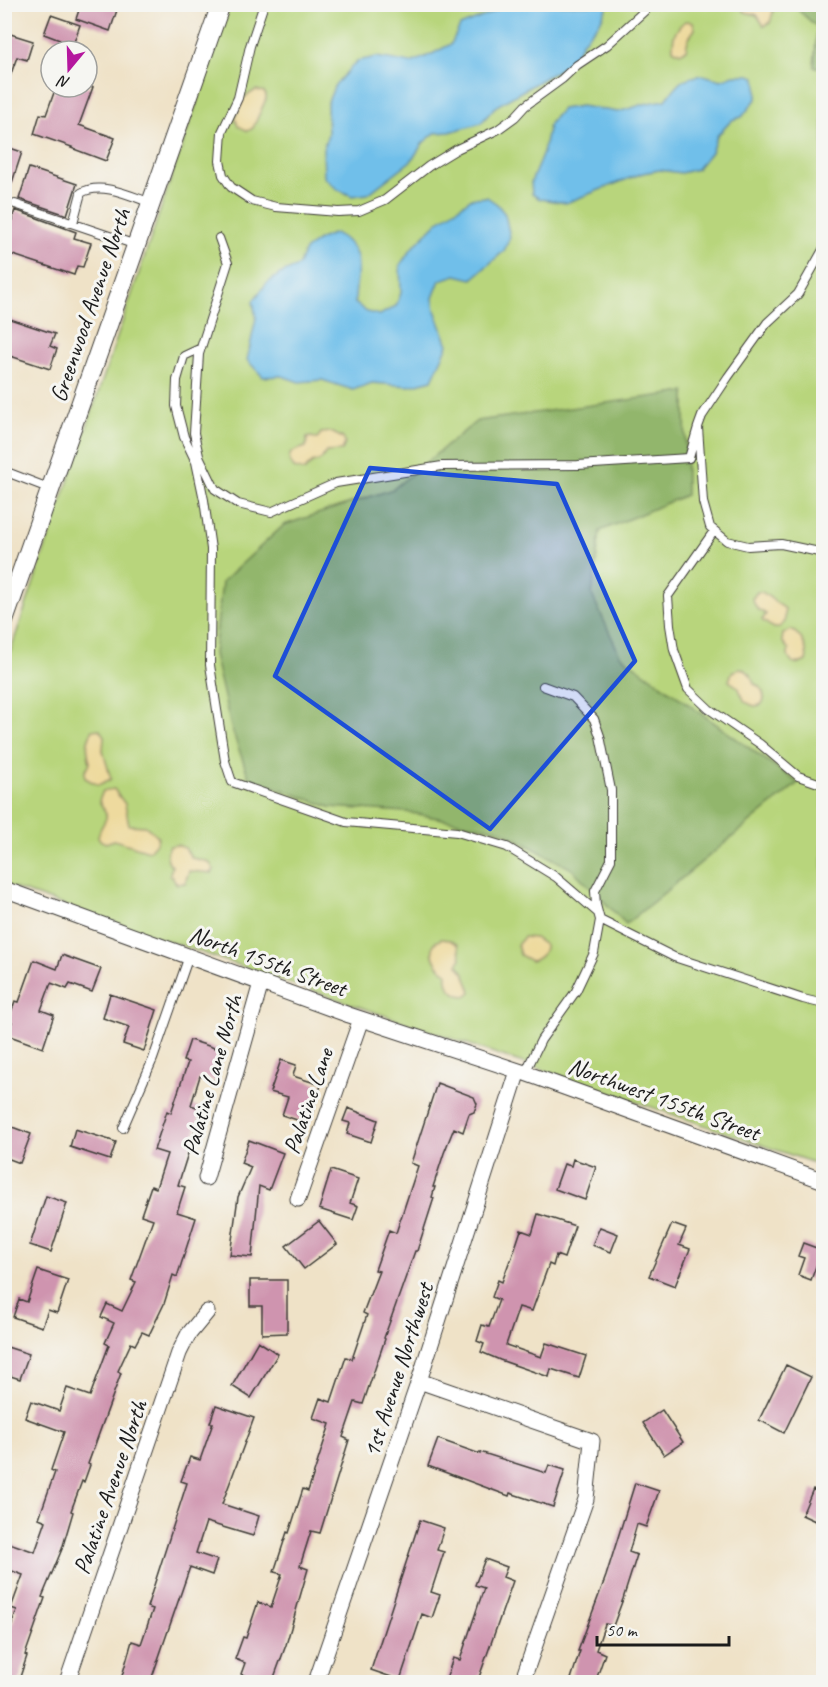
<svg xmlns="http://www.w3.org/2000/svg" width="828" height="1687" font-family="Caveat,sans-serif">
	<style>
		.green { fill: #b8d57c; stroke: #6a784c; stroke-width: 1.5 }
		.forest { fill: #92b66c; stroke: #576944; stroke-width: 1.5 }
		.sand { fill: #eeda9e; stroke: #857b5d; stroke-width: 1.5 }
		.water { fill: #6fbfea; stroke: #466e83; stroke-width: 1.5 }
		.building { fill: #cf94af }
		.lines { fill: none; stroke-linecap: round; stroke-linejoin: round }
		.service-casing { stroke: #3c3a36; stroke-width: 10 }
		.minor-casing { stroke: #3c3a36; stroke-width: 17 }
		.tertiary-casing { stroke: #3c3a36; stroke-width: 20 }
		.service { stroke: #fff; stroke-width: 8 }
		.minor { stroke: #fff; stroke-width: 15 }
		.tertiary { stroke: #fff; stroke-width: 18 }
		.marked { fill: #1d4ed8; fill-opacity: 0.2; stroke: #1d4ed8; stroke-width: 4.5; stroke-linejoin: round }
		.labels { text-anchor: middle; stroke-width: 6; stroke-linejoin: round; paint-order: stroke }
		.street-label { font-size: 24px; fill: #1c1c1c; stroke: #f6f6f2 }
	</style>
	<rect width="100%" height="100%" fill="#f6f6f2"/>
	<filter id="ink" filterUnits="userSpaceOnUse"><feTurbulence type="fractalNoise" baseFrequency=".0167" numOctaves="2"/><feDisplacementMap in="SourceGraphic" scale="12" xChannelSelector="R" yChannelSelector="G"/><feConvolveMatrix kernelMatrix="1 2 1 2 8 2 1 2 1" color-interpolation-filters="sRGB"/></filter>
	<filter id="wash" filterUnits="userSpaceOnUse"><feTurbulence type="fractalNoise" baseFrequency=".008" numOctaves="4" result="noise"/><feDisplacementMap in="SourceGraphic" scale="24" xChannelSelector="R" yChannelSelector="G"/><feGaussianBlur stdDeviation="1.35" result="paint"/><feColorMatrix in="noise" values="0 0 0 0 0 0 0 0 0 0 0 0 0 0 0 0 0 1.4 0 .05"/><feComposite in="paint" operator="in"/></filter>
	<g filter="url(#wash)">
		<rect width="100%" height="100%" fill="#efe2c7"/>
		<!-- green -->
		<path class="green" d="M230,5h593v1161l-818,-281v-218z"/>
		<!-- forest -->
		<path class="forest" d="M798,5h25v62h-9l3,-40 -20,-18z
			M685,392l1,103 -86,36 -8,64 28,60 178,128 -172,141 -54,-55 -72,-39 -94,-18 -76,-5 -81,-29 -18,-51 -17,-73 8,-72 62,-57 109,-36 84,-68z"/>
		<!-- sand -->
		<path class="sand" d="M742,5h29l2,7 -3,11 -6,3 -7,-11 -12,-3 -3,-3z
			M685,21l8,1 2,7 -7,10 -2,11 -6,3 -7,-4c-1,-11 3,-21 12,-28z
			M256,90l8,2 2,3v4l-13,29 -5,3 -10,-5 -3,-8 8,-20z
			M331,432l12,6 2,5 -3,8 -16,1 -5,8 -9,3 -8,8 -10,-3c-12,-17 2,-17 12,-21l1,-9 5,-1 5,2 4,-6z
			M757,592h5l23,17v13l-7,6h-5l-11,-8 4,-6 -9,-5 -5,-10z
			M791,630c10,4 18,20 15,31 -10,6 -21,0 -17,-11l-7,-9 1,-7z
			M740,668c9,2 12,9 14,16 8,2 10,8 10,16l-3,5 -7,1 -9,-4 -7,-15 -9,-6 3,-9z
			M99,729l5,7 -1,15 8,28 -13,6 -13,-7v-7l5,-8c-3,-13 -5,-21 3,-33z
			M114,789l11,15 4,21 16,1 13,10 -1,6 -8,9 -35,-11 -8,3 -5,-2 -3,-4c4,-21 16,-13 1,-36l4,-10z
			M177,845l8,3 7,10 17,4 5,8 -2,3 -23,-2 -4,12 -8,1 -7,-10 2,-8c-6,-5 -6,-14 -2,-20z
			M524,937l11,1 10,7c0,10 -6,14 -14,16l-11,-6 -3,-10z
			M441,939l9,1 8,5 3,13 -3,7 7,9c0,6 5,11 6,18l-5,4c-13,0 -21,-11 -19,-23 -11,-7 -17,-17 -13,-30z"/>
		<!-- water -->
		<path class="water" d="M506,5h102l-8,17 -17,19 -10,18 -15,11 -63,37 -14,16 -31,9 -15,1 -12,10 -11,17 -44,34 -16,2 -15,-7 -13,-12 -1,-28 5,-15 -1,-30 8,-19 22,-24 20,-4 34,6 21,-9 19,-10 9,-18c16,-7 31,-11 46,-21z
			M703,75l18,5 13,-5h16l5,2 2,5v16l-15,19 -10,3 -15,16 -6,16 -14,17 -16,4 -21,-3 -17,3 -77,30 -26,-4 -8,-5 -1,-12 12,-29 6,-29 13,-15 19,-3 37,6 30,-9 18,-3c13,-18 15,-22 37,-25z
			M487,197l10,7 8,10 5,23 -6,14 -32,28 -16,-4 -16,5 -7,18 2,12 13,35 -16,35 -23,6 -37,-3 -19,7 -31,-10 -23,2 -17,-6 -19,1 -16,-17 9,-42 -3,-17 13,-17 14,-10 18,-8 7,-16 15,-11 15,-6c34,18 20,39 20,70l12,9 13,3 16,-9 5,-13 -1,-28 12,-17 27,-27 33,-23z"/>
		<g id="blocks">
			<!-- building -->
			<path class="building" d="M81,4h38l-9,27 -34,-12z
				M51,15l29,10 -7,20 -29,-11z
				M4,32l29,9 -6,19 -10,-3 -10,28h-3z
				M56,87h37l-14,38 36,13 -9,23 -35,-13 1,-1 -38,-13 6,-20 6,1z
				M4,146l18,6 -15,46 -3,-1z
				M29,168l48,16 -10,31 -48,-16z
				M15,210l61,22 -2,6 17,5 -8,24 -6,-1 -3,9 -70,-23v-35l8,3z
				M4,317l51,17 -5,12 7,3 -7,20 -46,-15z
				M62,955l39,14 -9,23 -22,-8 -3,5 -16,-6 -10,27 13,5 -11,33 -36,-13 5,-13 -4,-1 7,-20 4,1 15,-42 23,9z
				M110,994l47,16 -13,41 -21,-7 6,-17 -26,-9z
				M190,1040l34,11 -9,30 -15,-5 -9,29 11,4 -24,76 7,2 -8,25 19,6 -19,59 -4,-2 -9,29 -15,31 -7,-3 -7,13 -4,-2 -13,28 3,2 -33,91 2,1 -6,17 -2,-1 -11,30 2,1 -11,37 -20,48 3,1 -20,57 2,1 -9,27h-14v-36l13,-37 -6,-2 12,-33 -19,-7v-27l31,11 11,-31 -7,-3 16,-46 -4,-2 13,-38 -39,-14 6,-17 28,10 8,-23 23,8 19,-51 -4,-2 9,-20 -13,-6 6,-13 15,7 14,-29 -5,-2 22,-61 -12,-4 10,-29 5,2 11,-34 -13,-4 13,-39 4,2 17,-51 -5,-1z
				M281,1060l15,5 -3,11 28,9 -12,39 -27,-9 6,-18 -18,-5z
				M437,1083l37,14 3,7 -3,8 -5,2 -6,18 -9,-4 -10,25 -11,34h2l-3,10 2,1 -17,53h-2l-31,87 1,1 -22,65 -8,-2 -12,35 6,3 -29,93 -9,-2 -11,35 8,3 -22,76 -14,38h-7l-24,-9 4,-11 -10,-4 8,-22 3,1 12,-36 13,5 11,-33 -8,-2 13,-40 2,1 14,-44 5,2 22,-67 -17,-6 7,-20 11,4 15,-45 6,2 15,-44 -4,-2 16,-42 -4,-1 14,-40 7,3 22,-67 -7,-3z
				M348,1108l30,12 -7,22 -24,-8 3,-11 -7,-2z
				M4,1124l27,10 -11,29 -16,-6z
				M75,1129l41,13 -6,18 -40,-13z
				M249,1140l34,13 -14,37 -10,-4 -7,71 -22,-2 8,-58 13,-30 -10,-4z
				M573,1159l23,8 -11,33 -30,-11 9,-25 7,2z
				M331,1170l27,9 -8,24 8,3 -5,14 -34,-11z
				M46,1196l21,7 -16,49 -21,-7z
				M538,1214l37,12 -11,32 -8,-3 -3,11 -4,-2 -17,47 -13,-4 -13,38 35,12 5,-14 40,13 -7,22 -28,-9 -2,8 -49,-17 -19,-8 3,-8 -7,-3 5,-16 7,2 10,-27 -7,-3 6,-17 4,2 8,-22h1l10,-30 11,4z
				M319,1221l18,23 -33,25 -18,-23z
				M672,1224l14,5 -7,16 11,4 -15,37 -26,-10z
				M600,1227l18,7 -7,18 -19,-7z
				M803,1243l19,7 -11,30 -13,-5 6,-17 -6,-2z
				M38,1270l30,10 -11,33 -9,-3 -6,17 -29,-10 6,-18 8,3z
				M250,1280h37v53l-25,1v-28h-12z
				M258,1341l20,13 -27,44 -19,-12z
				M4,1346l25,8 -9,25 -16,-5z
				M786,1365l25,12 -27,56 -25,-13z
				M216,1405l38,13 -32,86 37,12 -6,20 -47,-14 -10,31 21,7 -5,15 -22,-8 -40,116h-30l12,-42 9,3 12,-35 -6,-2 40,-124 -6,-2 9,-24 10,3 13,-37h-3z
				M662,1410l21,32 -19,13 -21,-32z
				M438,1439l42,15v-2l66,21 3,-8 16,5 -12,37 -43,-14 -1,3 -81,-30z
				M635,1483l24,8 -13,36 -9,-3 -8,28 8,3 -14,44 -10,27 -8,-2 -9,26 9,4 -10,29h-13l-11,-4 9,-28h-2l28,-75z
				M813,1489l11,5v31l-22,-10z
				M420,1520l24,8 -7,22 7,2 -13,40 9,3 -8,23 -10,-4 -22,66 -29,-10z
				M485,1559l22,8 -4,10 10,4 -36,102h-32l8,-25 7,2 24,-72 -9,-3z"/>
		</g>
	</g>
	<g filter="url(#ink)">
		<use href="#blocks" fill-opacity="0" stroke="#3c3a36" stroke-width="1.5"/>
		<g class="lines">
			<!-- service casing -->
			<g class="service-casing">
				<path id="service" d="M264,4l-14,42 -12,52 -16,34 -2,29 3,14 8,12 21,14 24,6 62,5 21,-1 26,-11 44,-34 28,-17 40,-19 18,-13 10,-11 37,-27 15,-14 30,-20 45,-41
					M15,204l121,41
					M73,223l8,-30c20,-12 50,3 70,10
					M219,238l9,25 -29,91 -5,79 5,23 16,33 23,15 33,8 65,-29 106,-17 136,-1 111,-7 9,-31
					M824,248l-26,46 -31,29 -39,54 -26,39 -4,11 5,75 7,25 17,14 21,5 33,-2 43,9
					M201,348l-17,8 -7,24 -1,26 8,31 12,25 8,38 7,49 -1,116 15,96 7,21 114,40 111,10 50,15 49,30 42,36
					M4,471l47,18
					M714,531l-46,65 2,29 4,25 14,39 21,20 51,35 38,32 26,9
					M600,920l74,37 129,42 21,5
					M525,1073l16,-33 35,-49 18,-38 6,-33 -4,-15 -1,-14 16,-31v-70l-11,-54 -6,-17 -21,-22 -30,-11
					M123,1128l30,-69 36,-103"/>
			</g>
			<!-- minor casing -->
			<g class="minor-casing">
				<path id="minor" d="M4,889l345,126 176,58 299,108
					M206,1178l55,-195
					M298,1199l63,-180
					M419,1381l173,60 -6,58 -64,183
					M67,1682l112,-329 9,-18 19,-23
					M316,1682l103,-301 99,-310"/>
			</g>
			<!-- tertiary casing -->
			<g class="tertiary-casing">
				<path id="tertiary" d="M4,621l217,-617"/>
			</g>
			<!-- service -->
			<use href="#service" class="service"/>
			<!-- minor -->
			<use href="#minor" class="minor"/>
			<!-- tertiary -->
			<use href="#tertiary" class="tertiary"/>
		</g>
	</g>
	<!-- marked area -->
	<path class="marked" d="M370,468l187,16 78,177 -145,168 -215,-153z"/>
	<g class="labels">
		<!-- street labels -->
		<g class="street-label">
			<text transform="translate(90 305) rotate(-71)" y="8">Greenwood Avenue North</text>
			<text transform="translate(268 961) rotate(20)" y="8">North 155th Street</text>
			<text transform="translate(212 1075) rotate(-74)" y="8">Palatine Lane North</text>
			<text transform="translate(664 1099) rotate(20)" y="8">Northwest 155th Street</text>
			<text transform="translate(308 1101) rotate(-71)" y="8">Palatine Lane</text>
			<text transform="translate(398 1370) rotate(-72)" y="8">1st Avenue Northwest</text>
			<text transform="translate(110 1487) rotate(-71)" y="8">Palatine Avenue North</text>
		</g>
	</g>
	<!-- margin -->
	<rect width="828" height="1687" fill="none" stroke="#f6f6f2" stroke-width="24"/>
	<!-- north arrow -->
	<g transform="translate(69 69) rotate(199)"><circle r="28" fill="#f6f6f2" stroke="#9f9f9c" stroke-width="1.5"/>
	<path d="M0-4.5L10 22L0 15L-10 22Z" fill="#b5179e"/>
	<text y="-9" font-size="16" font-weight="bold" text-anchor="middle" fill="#1c1c1c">N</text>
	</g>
	<!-- scale -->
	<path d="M597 1636v9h132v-9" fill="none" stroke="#1c1c1c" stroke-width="3"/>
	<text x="606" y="1636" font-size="18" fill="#1c1c1c" stroke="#f6f6f2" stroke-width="4.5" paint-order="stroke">50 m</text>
</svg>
